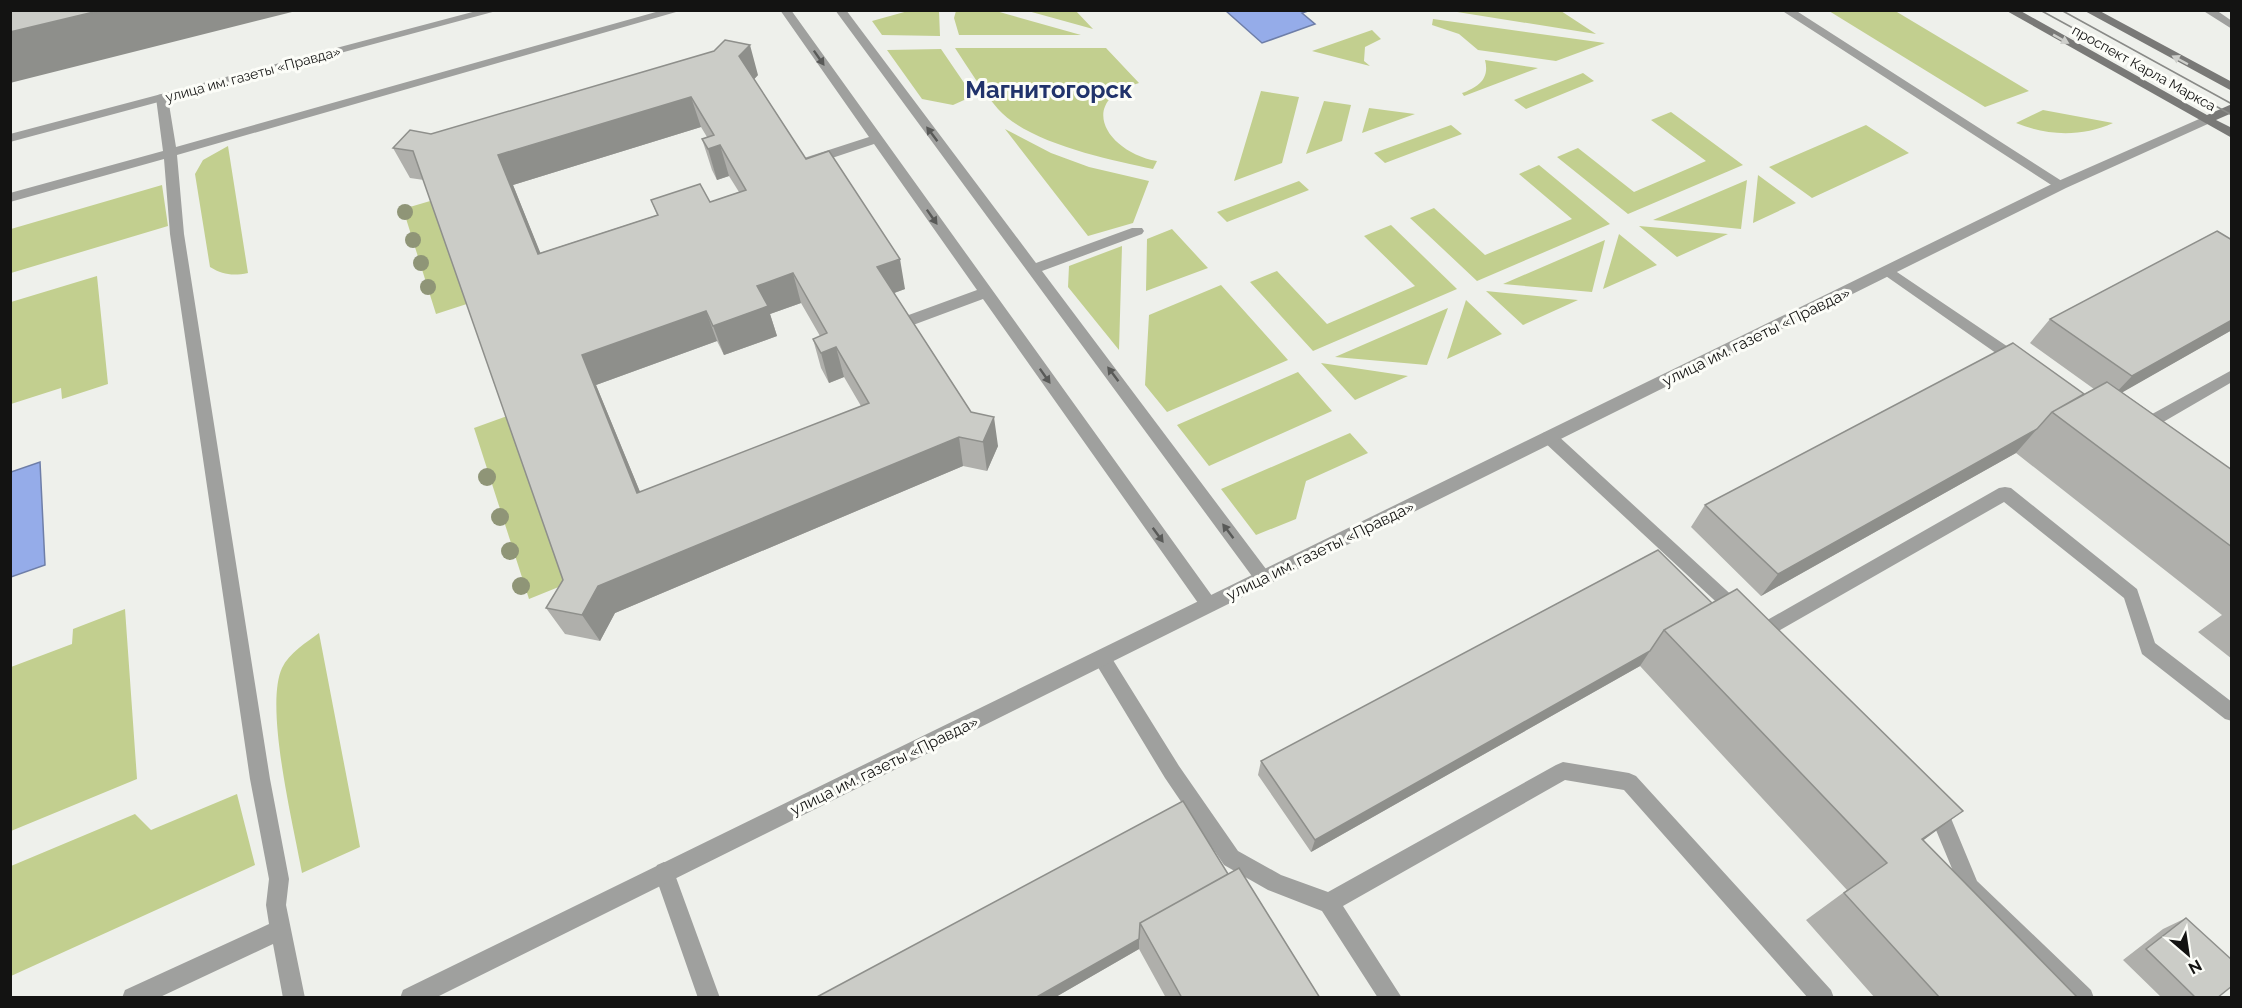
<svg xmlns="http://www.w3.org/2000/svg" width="2242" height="1008" font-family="Raleway,sans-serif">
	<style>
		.green { fill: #c2cf8f }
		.water { fill: #95ace9; stroke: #6e7ea8; stroke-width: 1.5 }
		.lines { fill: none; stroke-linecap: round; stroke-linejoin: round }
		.service { fill: #9fa09e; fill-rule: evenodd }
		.tertiary { fill: #9fa09e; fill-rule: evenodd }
		.secondary { fill: #797977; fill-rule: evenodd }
		.tram { stroke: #898a87; stroke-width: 1.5 }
		.tree { fill: #8f9577 }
		.wall { fill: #afafab; fill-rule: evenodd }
		.shaded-wall { fill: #8e8f8b }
		.building { fill: #cbccc7; stroke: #8e8f8b; stroke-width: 1.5; fill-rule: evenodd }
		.oneway { fill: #cecfcb }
		.oneway2 { fill: #595a58 }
		.labels { text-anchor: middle; stroke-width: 6; stroke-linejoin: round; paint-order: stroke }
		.far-street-label { font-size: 14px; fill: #131312; stroke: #fcfdf8 }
		.street-label { font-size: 16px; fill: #131312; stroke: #fcfdf8 }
		.far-town-label { font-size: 24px; font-weight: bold; fill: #21336b; stroke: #fcfdf8 }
	</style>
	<rect width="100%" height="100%" fill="#eef0eb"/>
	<!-- green -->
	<path class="green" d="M908,11h31l1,25 -58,-1 -10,-14z
		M956,11h40l85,24h-122l-5,-17z
		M1028,11h48l17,18z
		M1451,11h110l35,23z
		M1888,11l9,1 132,79 -44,16 -156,-96z
		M1433,19l172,24 -49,18 -78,-11 -19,-16 -27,-9z
		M1372,30l9,9 -16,8 -1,14 6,5 -58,-15z
		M955,48h151l33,35c-64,18 -32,69 18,78l-4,8c-44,-9 -125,-26 -155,-60 -16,-19 -30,-41 -43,-61z
		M941,49l32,47 -20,9 -31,-6 -35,-49z
		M1485,60l53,8 -74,28 -2,-3c16,-6 28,-14 23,-33z
		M1583,73l11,8 -68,28 -12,-9z
		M1261,91l38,6 -17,66 -48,18z
		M1324,101l27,4 -9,36 -36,13z
		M1369,108l46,6 -53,19z
		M2043,110l70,13c-31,14 -66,13 -97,0z
		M1671,112l72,53 -115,49 -71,-57 21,-9 56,44 72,-31 -55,-41z
		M1451,125l11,9 -77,29 -11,-10z
		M1866,125l43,28 -97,45 -43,-31z
		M1005,129l46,24 38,14 60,14 -16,42 -45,13z
		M228,146l20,127c-15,3 -25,2 -38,-6l-15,-93 8,-14z
		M1539,165l71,59 -133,57 -67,-63 24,-10 51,47 87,-36 -53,-45z
		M1758,175l38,28 -43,20z
		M1747,180l-6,49 -88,-9z
		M1299,181l10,9 -82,32 -10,-10z
		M162,185l6,41 -157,47v-44z
		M437,199l36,103 -37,12 -33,-105z
		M1391,225l66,64 -144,62 -63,-69 27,-11 50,53 88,-38 -51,-50z
		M1639,226l89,8 -51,23z
		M1172,229l36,39 -62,23 1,-52z
		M1619,234l38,31 -54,24z
		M1605,240l-13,52 -89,-8z
		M1122,246l-3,104 -51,-63 1,-21z
		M97,276l11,108 -46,15 -1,-11 -50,16v-102z
		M1221,285l67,75 -121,52 -22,-27 4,-70z
		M1486,291l92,9 -55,25z
		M1466,300l36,34 -55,25z
		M1448,308l-21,57 -92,-8z
		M1321,363l87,13 -53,24z
		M1298,372l34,39 -123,55 -32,-41z
		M513,414l58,168 -42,17 -55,-171z
		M1350,433l18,20 -62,28 -10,38 -40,16 -35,-46z
		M125,609l12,170 -126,52v-164l61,-23 1,-15z
		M319,633l41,214 -58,26c-8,-46 -38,-166 -20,-205 7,-15 25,-26 37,-35z
		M237,794l18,71 -244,111v-110l124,-52 16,16z"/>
	<!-- water -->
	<path class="water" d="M1226,11h82l-6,2 13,11 -53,19z
		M40,462l5,103 -34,12v-105z"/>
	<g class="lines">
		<!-- service -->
		<path class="service" d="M663,10h20l-506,145 7,79 86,545 19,100 -3,26 19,93h-22l-10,-54 -115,54h-36l3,-8 144,-66 -3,-19 3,-26 -19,-100 -80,-545 -6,-75 -154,43v-9l153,-42 -7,-53 2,-3 4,-1 6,4 8,49z
			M780,10h11l424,590 3,5 -3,5 -6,2 -6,-2 -220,-311 -78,29h-10l-2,-4 2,-4 82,-30 -103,-146 -60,20h-10l-2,-3 2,-3 65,-21z
			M835,10h11l190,253 96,-35h10l2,3 -2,3 -100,37 227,302 3,5 -3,5 -6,2 -6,-2z
			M1781,10h14l273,175 -7,4 -5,-1z
			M2202,10h14l16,11v8z
			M1888,266l135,91 3,4 -3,4h-10l-130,-91 -2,-3 2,-3z
			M2232,370v12l-86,50h-12l-2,-4 2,-4z
			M1549,431l6,2 207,190 237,-135 6,-1 6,1 126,101 18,54 77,59v19l-7,-2 -83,-65 -18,-56 -120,-96 -243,139 -6,-3 -212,-197 -2,-4 2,-4z
			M1102,650l6,2 71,114 59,85 43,24 47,17 228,-127 7,-3 66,11 7,3 195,214 3,8h-26l-184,-208 -59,-10 -222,126 59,92h-24l-56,-87 -54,-21 -44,-25 -59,-87 -69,-114 -3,-6 3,-6z
			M1936,797l7,2 34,82 114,109 3,8h-27l-104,-103 -37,-89 3,-7z
			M664,862l7,3 3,7 46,126h-22l-44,-126 3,-7z"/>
		<!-- tertiary -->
		<path class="tertiary" d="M480,10h20l-490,132v-8z
			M2206,116l6,4 -2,3 -144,65 -1631,810h-35l3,-8 1653,-808z"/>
		<!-- secondary -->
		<path class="secondary" d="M2005,10h14l188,105 25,-11v9l-16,7 16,8v10z
			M2083,10h15l134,72v9z"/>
		<!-- tram -->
		<path class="tram" d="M2040,10l192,105
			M2061,10l171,94"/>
	</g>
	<!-- trees -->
	<g class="tree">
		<circle cx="405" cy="212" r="8"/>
		<circle cx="413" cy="240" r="8"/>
		<circle cx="421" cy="263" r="8"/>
		<circle cx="428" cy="287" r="8"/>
		<circle cx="487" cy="477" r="9"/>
		<circle cx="500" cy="517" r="9"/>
		<circle cx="510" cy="551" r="9"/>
		<circle cx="521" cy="586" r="9"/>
	</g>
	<!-- wall -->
	<path class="wall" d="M758,75l-4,4 52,80 99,130 -11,4 77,119 27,34 -11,25 -24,-5 -348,147 -15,28 -35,-7 -19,-26 17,-28 -139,-400 -14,-2 -17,-30 38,-14zM701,127l6,10 -5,2 10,31 5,10 12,-4 10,16 -29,10 -59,-2 6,15 -117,38 -27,-68zM801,303l19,33 -7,3 8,29 8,15 15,-6 17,29 -221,86 -44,-107 121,-44 7,14 53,-19 -7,-22z
		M2232,240v90l-110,62 110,78v189l-34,-27 24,-17 -206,-162 -255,143 -70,-69 14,-22 379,-111 10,-5 -64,-46 20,-24z
		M1658,550l265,290 155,158h-203l-69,-78 41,-30 -207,-224 -329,186 -53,-77 3,-14z
		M1183,801l45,73 92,124h-154l-27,-49 -85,49z
		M2186,918l31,80h-55l-39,-38 40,-31z"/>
	<!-- shaded-wall -->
	<path class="shaded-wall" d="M102,10h198l-290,73v-51z
		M750,45l8,30 -10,11 -9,-30z
		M691,97l10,30 -188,58 40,99 -15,-30 -40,-99z
		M720,145l9,31 -12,4 -9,-31z
		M900,259l5,30 -22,8 -6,-30z
		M793,273l8,30 -31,11 7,22 -53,19 -11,-29 44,-40z
		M706,311l11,30 -121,44 56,136 -15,-28 -55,-138z
		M2232,320v10l-123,70 23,-24z
		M836,347l8,30 -15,6 -8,-30z
		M994,417l4,29 -11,25 -4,-29z
		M2037,429l-21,24 -255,143 17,-22z
		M959,437l4,29 -348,147 -15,28 -18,-26 16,-29z
		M1650,651l-10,15 -329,186 4,-12z
		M1963,811l-42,31 1,-3z
		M1139,939v10l-85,49h-19z"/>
	<!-- building -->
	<path class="building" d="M10,10h92l-92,22z
		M725,40l25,5 -11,11 67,103 23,-8 71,108 -23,8 94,145 23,5 -11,25 -24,-5 -361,149 -16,29 -36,-7 17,-28 -150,-429 -20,-3 17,-18 21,4 283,-83zM691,97l23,38 -12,4 6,10 12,-4 26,45 -36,12 -10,-18 -49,16 7,15 -120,39 -40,-99zM793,273l34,60 -14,6 8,14 15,-6 33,56 -232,90 -55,-138 124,-44 7,15 55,-20 -11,-20z
		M2217,231l15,9v80l-100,56 -82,-57z
		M2013,343l71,51 -32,18 -15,17 -259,145 -73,-69z
		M2107,382l125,88v77l-180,-135z
		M1658,550l54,53 -48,27 -14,21 -335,189 -54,-79z
		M1737,589l226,222 -41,28 156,159h-138l-96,-105 43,-30 -223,-233z
		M1183,801l45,73 -88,49 -1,16 -104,59h-220z
		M1239,868l81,130h-138l-42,-75z
		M2186,918l46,42v26l-15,12h-21l-50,-49z"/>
	<!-- one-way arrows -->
	<defs><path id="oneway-solid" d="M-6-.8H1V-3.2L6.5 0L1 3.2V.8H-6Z" transform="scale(1.5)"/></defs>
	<g class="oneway">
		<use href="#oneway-solid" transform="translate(2061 39) rotate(29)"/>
		<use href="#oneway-solid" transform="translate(2180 60) rotate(-152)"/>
	</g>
	<g class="oneway2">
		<use href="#oneway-solid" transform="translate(819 58) rotate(55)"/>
		<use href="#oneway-solid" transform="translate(932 134) rotate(-127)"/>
		<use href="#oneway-solid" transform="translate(932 217) rotate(55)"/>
		<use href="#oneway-solid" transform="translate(1113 374) rotate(-127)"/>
		<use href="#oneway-solid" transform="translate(1045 376) rotate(55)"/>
		<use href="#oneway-solid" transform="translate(1228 531) rotate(-127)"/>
		<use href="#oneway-solid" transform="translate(1158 535) rotate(54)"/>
	</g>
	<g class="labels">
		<!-- far-street labels -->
		<g class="far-street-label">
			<text transform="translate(2144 68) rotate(29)" y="5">проспект Карла Маркса</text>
			<text transform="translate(253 74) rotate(-15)" y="5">улица им. газеты «Правда»</text>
		</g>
		<!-- street labels -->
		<g class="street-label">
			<text transform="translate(1756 336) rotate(-26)" y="6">улица им. газеты «Правда»</text>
			<text transform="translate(1320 550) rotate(-26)" y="6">улица им. газеты «Правда»</text>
			<text transform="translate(884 765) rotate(-26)" y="6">улица им. газеты «Правда»</text>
		</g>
		<!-- far-town labels -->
		<g class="far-town-label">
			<text x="1049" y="98">Магнитогорск</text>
		</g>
	</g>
	<!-- border -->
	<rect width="2242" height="1008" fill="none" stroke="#131312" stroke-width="24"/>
	<!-- north arrow -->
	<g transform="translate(2188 954) rotate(151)" stroke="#fcfdf8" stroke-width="4.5" paint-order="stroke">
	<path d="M0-4.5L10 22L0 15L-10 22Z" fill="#131312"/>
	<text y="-9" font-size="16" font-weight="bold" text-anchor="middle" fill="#131312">N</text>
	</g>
</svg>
